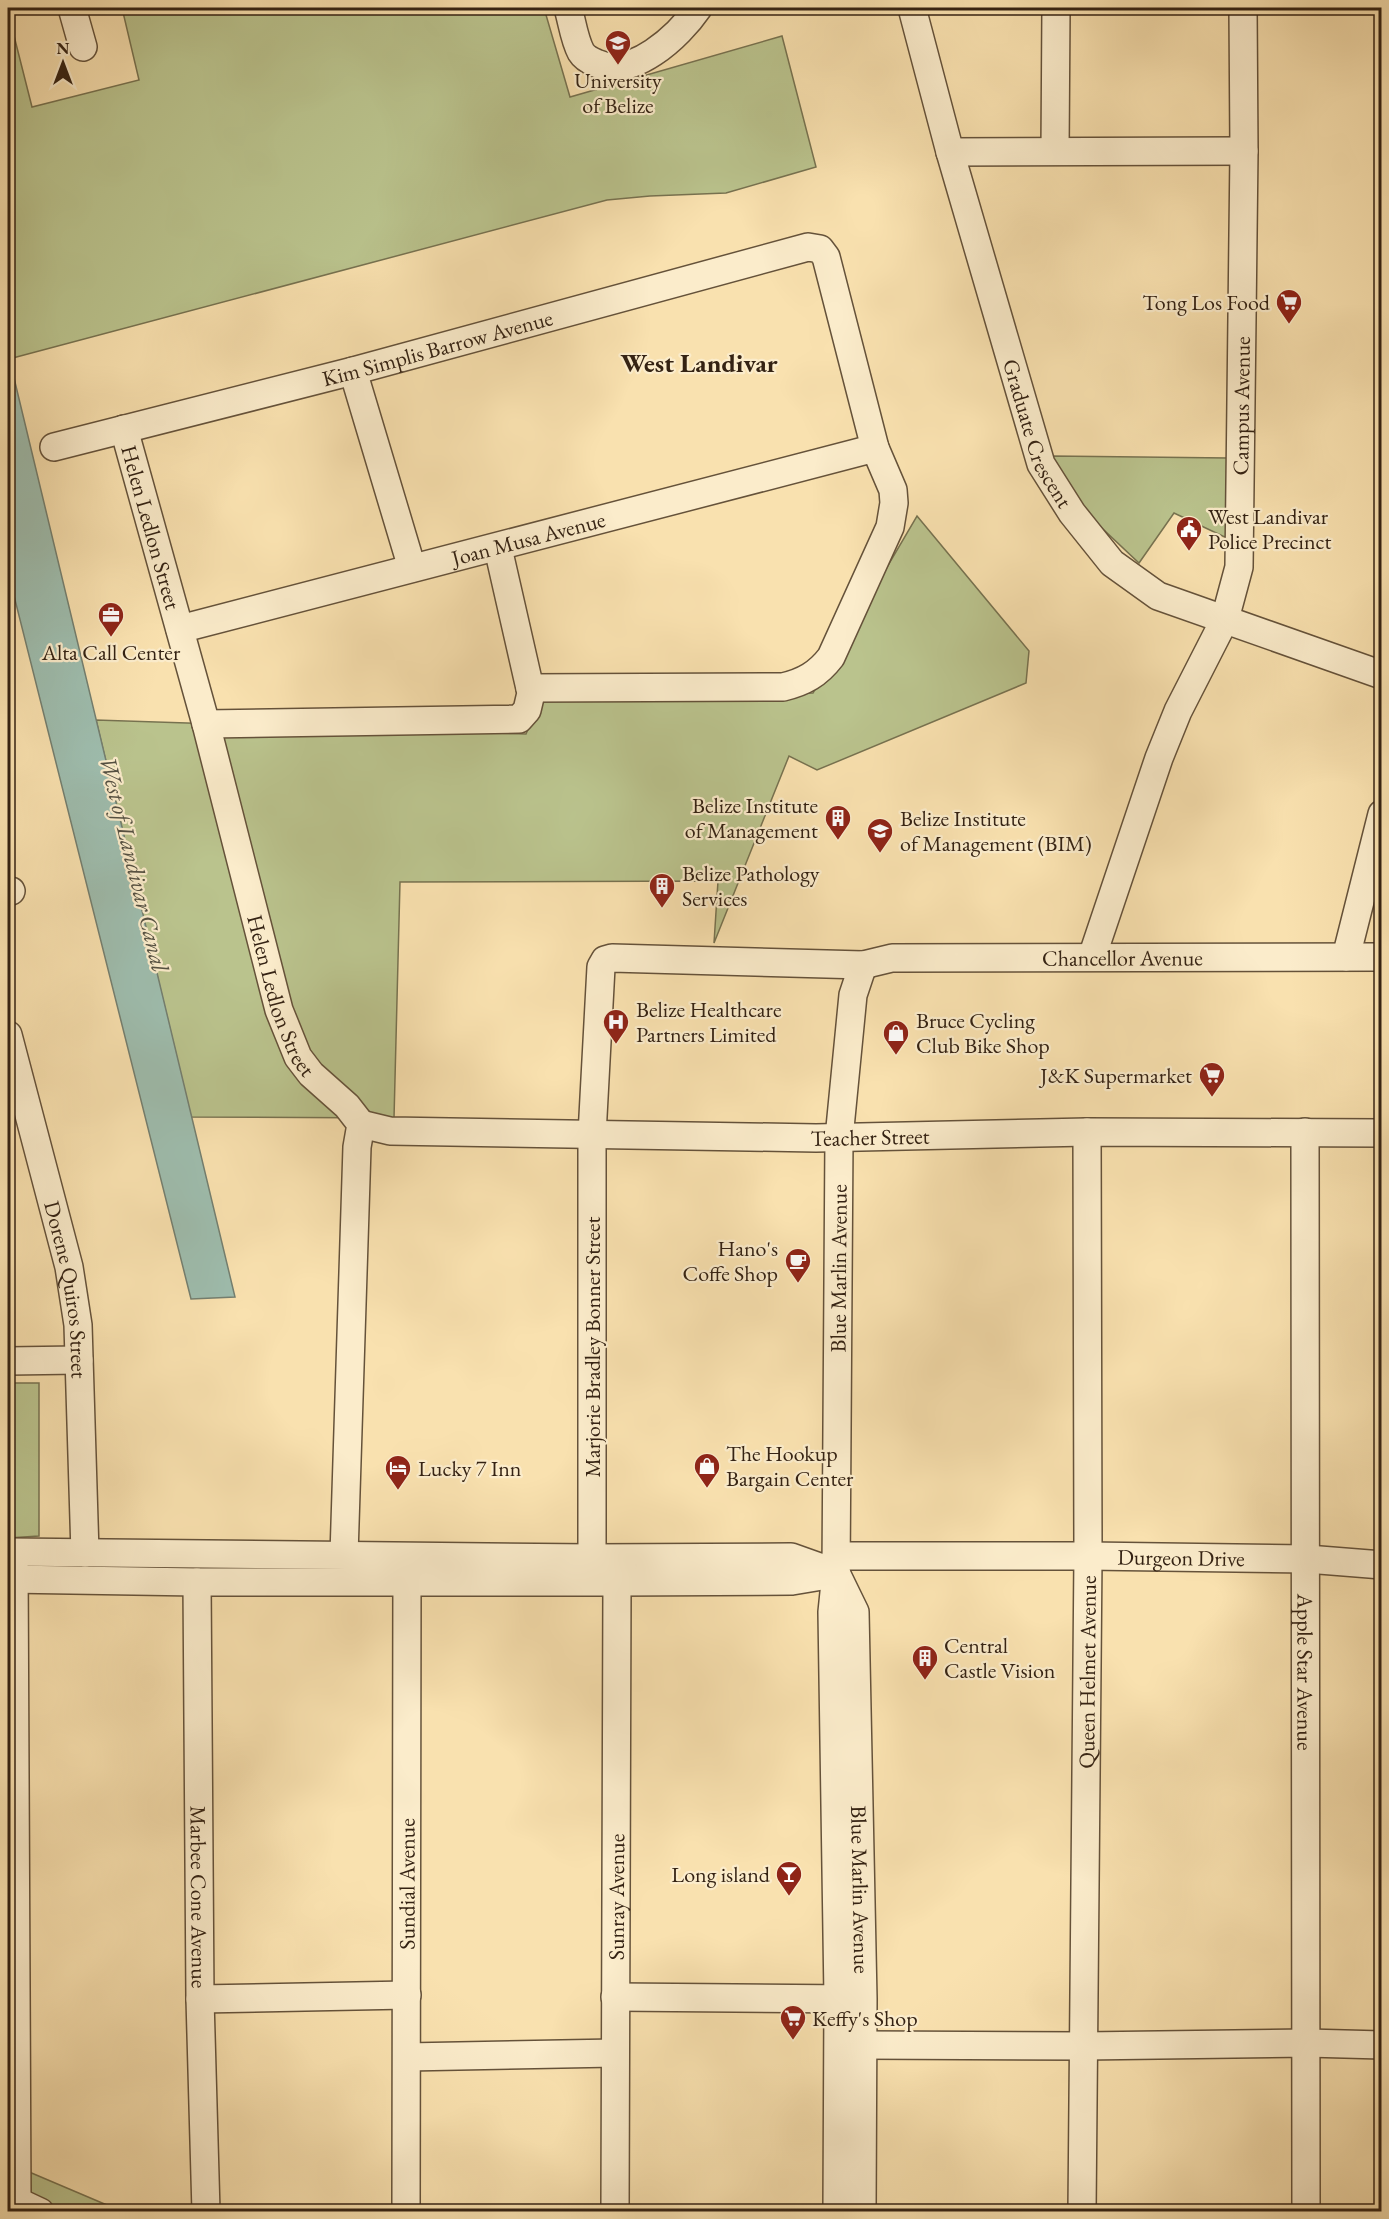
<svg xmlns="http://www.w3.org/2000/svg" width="1389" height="2219" font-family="'EB Garamond',serif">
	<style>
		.green { fill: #bac38d; stroke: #777250; stroke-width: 1.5 }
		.water { fill: #9ebdae; stroke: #747f70; stroke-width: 1.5 }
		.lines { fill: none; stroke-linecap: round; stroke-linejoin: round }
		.minor-casing { stroke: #65523a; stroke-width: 30 }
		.minor { stroke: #fbeccb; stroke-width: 27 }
		.labels { text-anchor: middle; stroke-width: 4.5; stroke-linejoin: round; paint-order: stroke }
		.poi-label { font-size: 22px; fill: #342213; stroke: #fbeccb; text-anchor: start }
		.street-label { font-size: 22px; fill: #342213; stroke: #fbeccb }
		.water-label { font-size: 24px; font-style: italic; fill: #545042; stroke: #fbeccb }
		.quarter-label { font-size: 26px; font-weight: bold; fill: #342213; stroke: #fbeccb }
	</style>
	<rect width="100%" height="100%" fill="#f9e1af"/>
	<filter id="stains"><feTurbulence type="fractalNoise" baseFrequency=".00333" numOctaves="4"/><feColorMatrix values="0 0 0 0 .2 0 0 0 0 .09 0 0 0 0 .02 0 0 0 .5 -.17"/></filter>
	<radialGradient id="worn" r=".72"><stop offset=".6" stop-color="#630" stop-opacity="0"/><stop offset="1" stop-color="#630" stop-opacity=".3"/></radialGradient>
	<!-- green -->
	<path class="green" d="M122,8h422l26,89 212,-61 34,131 -90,26 -76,3 -43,4 -598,159 -1,-347 24,95 107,-27z
		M1052,456l176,2 3,82 -57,-27 -35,50 -52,-49z
		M917,516l112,135 -3,32 -209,87 -28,-14 -75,187 4,-62 -318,1 -6,236 -203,-1 -95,-397 430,14 15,-36 272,-5z
		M8,1383h31v153l-31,2z
		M8,2163l113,48h-56l-57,-23z"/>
	<!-- water -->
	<path class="water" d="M8,353l227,944 -44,2 -183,-727z"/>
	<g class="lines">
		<!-- minor casing -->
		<g class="minor-casing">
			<g id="minor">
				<path d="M72,8l11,39"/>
				<path d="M568,8c4,13 6,31 13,44 3,5 10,9 15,11 36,17 83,-27 102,-55"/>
				<path id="s1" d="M912,8l38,144 91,312 31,49 40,50 46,33 224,79"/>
				<path d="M1055,151l1,-143"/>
				<path d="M950,152l294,-1"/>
				<path d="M353,371l59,197"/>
				<path id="s2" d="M124,429l82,295 73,286 19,47 13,17 36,32 14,18 -4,23 -13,408"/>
				<path id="s3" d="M54,447l299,-76 455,-124 12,2 6,8 49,191 18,42 1,13 -4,24 -59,130c-13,17 -27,25 -48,30l-253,1"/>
				<path id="s4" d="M180,629l695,-181"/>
				<path d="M206,724l313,-5 8,-9 4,-17 -33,-145"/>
				<path d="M8,892l3,-1"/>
				<path id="s5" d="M1092,957l67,-199 19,-47 47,-92 14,-52 5,-416 -1,-143"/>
				<path d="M1346,957l36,-143"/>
				<path id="s6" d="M8,1035l61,232 9,58 7,228"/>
				<path id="s7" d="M361,1124l29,7 426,7 271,-6 295,1"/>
				<path id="s8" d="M1305,1132l1,1080"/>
				<path d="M8,1361l71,-1"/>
				<path d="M8,1552l584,6 199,-1 45,16"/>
				<path id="s9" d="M836,1556h252l219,3 75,6"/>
				<path id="s10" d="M592,1558v-423l9,-168 4,-7 7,-2 251,7 29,-7 490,-1"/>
				<path d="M14,1562l3,639"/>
				<path id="s11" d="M836,1573l19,39 8,387 -1,213"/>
				<path d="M8,1579l189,3h420l175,-1 42,-7"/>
				<path id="s12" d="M197,1582l3,417 6,213"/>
				<path d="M615,1997l240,2"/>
				<path d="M200,1999l207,-4"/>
				<path d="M863,2045l221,1 223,-3 75,2"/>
				<path d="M407,2057l208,-4"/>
				<path d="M8,2197l32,15"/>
				<path id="s13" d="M406,2212l1,-647"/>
				<path id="s14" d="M615,2212l2,-630"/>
				<path id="s15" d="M837,2212l1,-214 -6,-386 4,-39 3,-435 14,-143 10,-30"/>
				<path id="s16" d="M1082,2212l6,-656 -1,-424"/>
			</g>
		</g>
		<!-- minor -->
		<use href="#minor" class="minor"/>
	</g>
	<!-- icons -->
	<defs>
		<g id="school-pin" transform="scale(1.35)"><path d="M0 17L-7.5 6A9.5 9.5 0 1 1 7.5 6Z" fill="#8f2418" stroke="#fbeccb"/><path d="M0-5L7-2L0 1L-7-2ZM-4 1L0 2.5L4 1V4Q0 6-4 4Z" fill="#fff"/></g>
		<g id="supermarket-pin" transform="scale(1.35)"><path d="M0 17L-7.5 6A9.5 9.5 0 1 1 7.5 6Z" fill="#8f2418" stroke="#fbeccb"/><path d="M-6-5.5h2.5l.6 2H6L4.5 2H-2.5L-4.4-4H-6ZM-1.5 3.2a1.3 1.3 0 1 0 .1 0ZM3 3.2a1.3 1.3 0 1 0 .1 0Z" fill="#fff"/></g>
		<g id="civic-pin" transform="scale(1.35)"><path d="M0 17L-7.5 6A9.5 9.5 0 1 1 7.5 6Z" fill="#8f2418" stroke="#fbeccb"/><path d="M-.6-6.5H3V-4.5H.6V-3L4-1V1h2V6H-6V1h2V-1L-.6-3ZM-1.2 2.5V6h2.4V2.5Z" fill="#fff"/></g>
		<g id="office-pin" transform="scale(1.35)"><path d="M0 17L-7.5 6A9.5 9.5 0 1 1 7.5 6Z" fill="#8f2418" stroke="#fbeccb"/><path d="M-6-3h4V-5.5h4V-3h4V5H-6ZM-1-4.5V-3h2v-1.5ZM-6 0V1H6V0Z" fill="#fff"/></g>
		<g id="building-pin" transform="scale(1.35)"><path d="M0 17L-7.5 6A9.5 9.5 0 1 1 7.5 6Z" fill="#8f2418" stroke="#fbeccb"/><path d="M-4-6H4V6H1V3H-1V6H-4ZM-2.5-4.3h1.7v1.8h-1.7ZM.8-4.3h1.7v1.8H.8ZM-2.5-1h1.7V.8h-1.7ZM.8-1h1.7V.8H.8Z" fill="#fff"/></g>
		<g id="hospital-pin" transform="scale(1.35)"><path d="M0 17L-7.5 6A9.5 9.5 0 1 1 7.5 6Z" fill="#8f2418" stroke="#fbeccb"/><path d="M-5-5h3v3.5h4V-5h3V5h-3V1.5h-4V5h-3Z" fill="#fff"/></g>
		<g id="shop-pin" transform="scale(1.35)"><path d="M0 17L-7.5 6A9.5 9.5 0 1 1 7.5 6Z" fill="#8f2418" stroke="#fbeccb"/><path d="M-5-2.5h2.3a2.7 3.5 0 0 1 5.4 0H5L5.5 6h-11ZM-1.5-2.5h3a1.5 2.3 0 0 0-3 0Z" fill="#fff"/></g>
		<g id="cafe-pin" transform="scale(1.35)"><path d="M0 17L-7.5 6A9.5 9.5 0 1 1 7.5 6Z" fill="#8f2418" stroke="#fbeccb"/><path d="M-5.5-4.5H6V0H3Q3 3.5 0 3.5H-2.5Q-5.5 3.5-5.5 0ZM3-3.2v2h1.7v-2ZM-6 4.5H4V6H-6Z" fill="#fff"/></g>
		<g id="hotel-pin" transform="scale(1.35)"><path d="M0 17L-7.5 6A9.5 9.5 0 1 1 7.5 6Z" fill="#8f2418" stroke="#fbeccb"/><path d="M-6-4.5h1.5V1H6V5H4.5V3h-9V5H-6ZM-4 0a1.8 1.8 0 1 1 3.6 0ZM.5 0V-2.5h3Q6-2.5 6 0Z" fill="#fff"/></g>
		<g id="bar-pin" transform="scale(1.35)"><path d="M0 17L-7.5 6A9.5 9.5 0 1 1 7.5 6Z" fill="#8f2418" stroke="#fbeccb"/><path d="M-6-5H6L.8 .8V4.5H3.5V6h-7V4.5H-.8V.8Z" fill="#fff"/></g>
	</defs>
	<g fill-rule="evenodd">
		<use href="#school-pin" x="618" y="43"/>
		<use href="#supermarket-pin" x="1289" y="302"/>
		<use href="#civic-pin" x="1189" y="529"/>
		<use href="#office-pin" x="111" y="615"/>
		<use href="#building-pin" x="838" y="818"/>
		<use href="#school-pin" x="880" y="831"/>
		<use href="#building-pin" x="662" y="886"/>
		<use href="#hospital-pin" x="616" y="1022"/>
		<use href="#shop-pin" x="896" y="1033"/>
		<use href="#supermarket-pin" x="1212" y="1075"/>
		<use href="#cafe-pin" x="798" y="1261"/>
		<use href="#shop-pin" x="707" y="1466"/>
		<use href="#hotel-pin" x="398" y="1468"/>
		<use href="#building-pin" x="925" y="1658"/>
		<use href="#bar-pin" x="789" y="1874"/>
		<use href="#supermarket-pin" x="793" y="2018"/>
	</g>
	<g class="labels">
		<!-- poi labels -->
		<g class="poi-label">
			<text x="618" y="88" text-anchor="middle">University<tspan x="618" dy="25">of Belize</tspan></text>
			<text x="1270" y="310" text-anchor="end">Tong Los Food</text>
			<text x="1208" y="524">West Landivar<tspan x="1208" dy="25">Police Precinct</tspan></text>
			<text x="111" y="660" text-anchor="middle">Alta Call Center</text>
			<text x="818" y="813" text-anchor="end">Belize Institute<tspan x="818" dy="25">of Management</tspan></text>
			<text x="900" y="826">Belize Institute<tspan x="900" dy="25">of Management (BIM)</tspan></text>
			<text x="682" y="881">Belize Pathology<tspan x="682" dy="25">Services</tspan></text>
			<text x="636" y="1017">Belize Healthcare<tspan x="636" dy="25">Partners Limited</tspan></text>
			<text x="916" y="1028">Bruce Cycling<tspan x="916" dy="25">Club Bike Shop</tspan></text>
			<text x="1192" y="1083" text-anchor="end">J&amp;K Supermarket</text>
			<text x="778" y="1256" text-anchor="end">Hano's<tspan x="778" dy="25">Coffe Shop</tspan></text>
			<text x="726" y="1461">The Hookup<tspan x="726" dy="25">Bargain Center</tspan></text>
			<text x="418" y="1476">Lucky 7 Inn</text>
			<text x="944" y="1653">Central<tspan x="944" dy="25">Castle Vision</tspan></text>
			<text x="770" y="1882" text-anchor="end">Long island</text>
			<text x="812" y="2026">Keffy's Shop</text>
		</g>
		<!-- street labels -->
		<g class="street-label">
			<text dy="8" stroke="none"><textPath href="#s3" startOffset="396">Kim Simplis Barrow Avenue</textPath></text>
			<text dy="8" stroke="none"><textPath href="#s5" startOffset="579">Campus Avenue</textPath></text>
			<text dy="8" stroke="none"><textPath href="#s1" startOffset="444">Graduate Crescent</textPath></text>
			<text dy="8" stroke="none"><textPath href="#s2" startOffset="102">Helen Ledlon Street</textPath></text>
			<text dy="8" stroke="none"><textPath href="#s4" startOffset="360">Joan Musa Avenue</textPath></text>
			<text dy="8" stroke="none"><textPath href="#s10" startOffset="1118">Chancellor Avenue</textPath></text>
			<text dy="8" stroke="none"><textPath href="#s2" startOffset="588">Helen Ledlon Street</textPath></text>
			<text dy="8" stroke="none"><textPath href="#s7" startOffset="510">Teacher Street</textPath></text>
			<text dy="8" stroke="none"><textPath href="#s15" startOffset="944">Blue Marlin Avenue</textPath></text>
			<text dy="8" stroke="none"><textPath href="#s6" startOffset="262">Dorene Quiros Street</textPath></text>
			<text transform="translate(592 1347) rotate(-90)" y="8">Marjorie Bradley Bonner Street</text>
			<text dy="8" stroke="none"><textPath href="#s9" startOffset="345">Durgeon Drive</textPath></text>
			<text dy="8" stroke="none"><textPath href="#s16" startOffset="540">Queen Helmet Avenue</textPath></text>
			<text dy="8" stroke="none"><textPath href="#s8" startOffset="540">Apple Star Avenue</textPath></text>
			<text dy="8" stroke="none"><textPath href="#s13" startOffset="328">Sundial Avenue</textPath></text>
			<text dy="8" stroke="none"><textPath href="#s11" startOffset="321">Blue Marlin Avenue</textPath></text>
			<text dy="8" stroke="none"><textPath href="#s12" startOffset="315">Marbee Cone Avenue</textPath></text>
			<text dy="8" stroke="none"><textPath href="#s14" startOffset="315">Sunray Avenue</textPath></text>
		</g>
		<!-- water labels -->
		<g class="water-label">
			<text transform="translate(134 864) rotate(76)" y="8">West of Landivar Canal</text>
		</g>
		<!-- quarter labels -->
		<g class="quarter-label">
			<text x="699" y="372">West Landivar</text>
		</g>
	</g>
	<!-- margin -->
	<rect width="1389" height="2219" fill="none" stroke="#f9e1af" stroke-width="30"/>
	<rect x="9" y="9" width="1371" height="2201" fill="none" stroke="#342213" stroke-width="3"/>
	<rect x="15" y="15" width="1359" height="2189" fill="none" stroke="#342213" stroke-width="1.5"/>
	<!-- north arrow -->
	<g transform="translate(63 63)" stroke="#fbeccb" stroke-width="4.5" paint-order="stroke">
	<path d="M0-4.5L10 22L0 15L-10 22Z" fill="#342213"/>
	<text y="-9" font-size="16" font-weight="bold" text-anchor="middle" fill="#342213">N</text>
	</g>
	<rect width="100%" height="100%" filter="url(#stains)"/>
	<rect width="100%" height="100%" fill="url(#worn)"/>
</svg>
